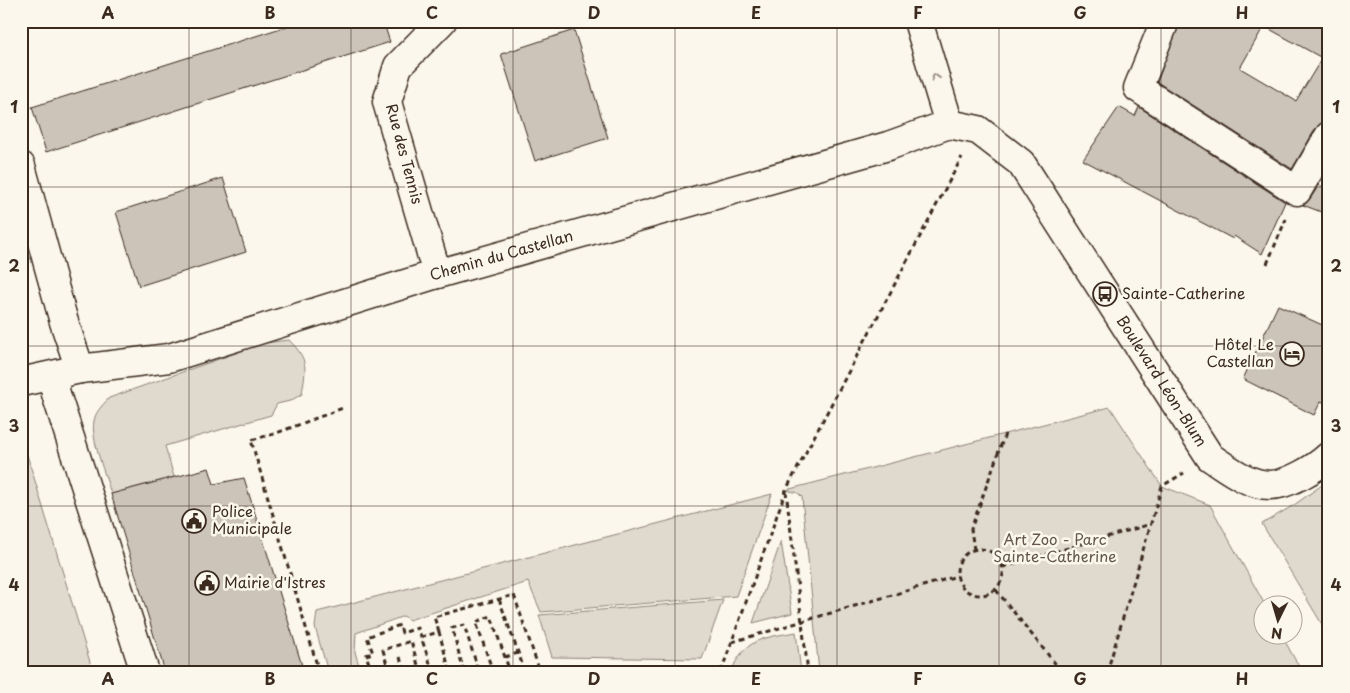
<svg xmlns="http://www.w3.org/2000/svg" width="1350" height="693" font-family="'Playpen Sans',sans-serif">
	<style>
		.green { fill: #dfd9ce; stroke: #8d8276 }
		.building { fill: #ccc4b9; stroke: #3b2a1e; fill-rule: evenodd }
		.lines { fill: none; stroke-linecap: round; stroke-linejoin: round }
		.minor-casing { stroke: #3b2a1e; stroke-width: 31 }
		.path { stroke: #3b2a1e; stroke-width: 3; stroke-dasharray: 5 4; stroke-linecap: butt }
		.minor { stroke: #fbf7ec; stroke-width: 28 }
		.oneway { stroke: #9b9085 }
		.grid { fill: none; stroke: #3b2a1e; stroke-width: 1; stroke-opacity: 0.55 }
		.labels { text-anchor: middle; stroke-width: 5; stroke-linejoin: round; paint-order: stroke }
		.street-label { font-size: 15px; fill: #3b2a1e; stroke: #fbf7ec }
		.poi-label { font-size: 15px; fill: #3b2a1e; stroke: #fbf7ec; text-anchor: start }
		.park-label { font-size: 15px; fill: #64564a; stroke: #fbf7ec }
		.neatline { fill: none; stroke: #3b2a1e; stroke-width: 2 }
		.grid-label { font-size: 16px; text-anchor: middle; font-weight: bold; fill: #3b2a1e }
	</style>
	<rect width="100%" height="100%" fill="#fbf7ec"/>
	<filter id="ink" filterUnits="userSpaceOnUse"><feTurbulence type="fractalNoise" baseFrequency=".02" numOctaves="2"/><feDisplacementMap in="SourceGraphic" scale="10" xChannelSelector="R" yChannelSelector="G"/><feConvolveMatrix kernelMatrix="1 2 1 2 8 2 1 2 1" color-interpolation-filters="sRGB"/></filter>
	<g filter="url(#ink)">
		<!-- green -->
		<path class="green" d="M289,340c20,20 17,27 13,54l-12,7 -13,3 -6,11 -106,31 9,31 -63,17c-5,-18 -21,-56 -17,-73 1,-9 9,-16 15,-23l155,-55z
			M1110,407l52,79 48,19 55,100 -3,1v30h20l20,36h-483l-17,-175 -4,-4 -12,-3z
			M21,435l72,237h-72z
			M1329,480v156l-67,-112 32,-19z
			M772,494l-36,102 -195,16 -13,-30 -119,38 -5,-4 -48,17 -1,19 6,20h-33l-13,-45 2,-15z
			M781,541l11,72 -39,10z
			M723,600l-21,59 -150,-2 -13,-42z
			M796,632l5,40h-70c14,-34 32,-34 65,-40z"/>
		<!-- building -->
		<path class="building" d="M303,21h80l7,21 -344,110 -14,-45z
			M1180,21h149v99l-8,3 -5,5 -24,41 -135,-87zM1264,26l58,32 -26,43 -56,-33z
			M574,30l34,108 -73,23 -34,-107z
			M1119,107l16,9 4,-9 146,95 -23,52 -28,-18 -1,3 -150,-79z
			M223,178l23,74 -107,34 -23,-74z
			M1319,185l10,4v26l-26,-10 7,-6z
			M1278,305l51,23v77l-8,-4 -7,14 -71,-36z
			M209,468l5,16 30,-6 60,194h-139l-54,-178z"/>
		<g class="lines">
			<!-- minor casing -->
			<g class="minor-casing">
				<g id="minor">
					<path d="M918,21l31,103"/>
					<path d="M1165,21l-27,67 159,103 32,-55"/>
					<path d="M21,166l43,156 16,47"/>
					<path d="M437,274l-50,-172 11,-36 44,-45"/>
					<path d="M53,376l3,18 89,278"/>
					<path id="s1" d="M21,382l59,-13 89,-11 268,-84 451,-128 61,-22 29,6 43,33 189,294c17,11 38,28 60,28 18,0 46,-17 59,-29"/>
				</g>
			</g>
			<!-- path -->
			<path class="path" d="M1267,264l19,-45
				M786,491l22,181
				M957 572a23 23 0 1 1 46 0a23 23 0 1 1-46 0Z
				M974,550l-3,-21 34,-95
				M1003,567l148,-43
				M996,590l66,82
				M499,599l26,73
				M439,632l-5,-15 80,-22 26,77
				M421,637l18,-5 11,40
				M732,642l225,-66
				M400,657l4,15
				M505,657l13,-4
				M319,672l-68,-232 23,-6 69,-26
				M372,672l-6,-17 7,-2 -6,-16 33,-12 2,8 16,-5 15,44
				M389,672l-6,-22 28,-9 9,31
				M464,672l-12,-44 12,-3 15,47
				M493,672l-17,-50 15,-6 19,56
				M721,672l65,-182 176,-333
				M1107,672l55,-186 22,-13"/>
			<!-- minor -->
			<use href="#minor" class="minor"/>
		</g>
		<!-- one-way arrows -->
		<defs><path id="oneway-chevron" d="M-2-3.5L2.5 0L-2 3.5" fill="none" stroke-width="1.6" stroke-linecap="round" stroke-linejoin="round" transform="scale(1.25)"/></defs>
		<use class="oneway" href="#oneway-chevron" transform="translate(935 77) rotate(-107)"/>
	</g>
	<!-- grid -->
	<path class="grid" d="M189,21v651M351,21v651M513,21v651M675,21v651M837,21v651M999,21v651M1161,21v651M21,187h1308M21,346h1308M21,506h1308"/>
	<!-- icons -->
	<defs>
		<g id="bus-ring" transform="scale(1.25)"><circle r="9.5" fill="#fbf7ec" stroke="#3b2a1e" stroke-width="1.5"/><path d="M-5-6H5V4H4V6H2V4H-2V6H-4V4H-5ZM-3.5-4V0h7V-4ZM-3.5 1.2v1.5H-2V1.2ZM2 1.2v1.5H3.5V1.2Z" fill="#3b2a1e"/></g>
		<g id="hotel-ring" transform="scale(1.25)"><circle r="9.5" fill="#fbf7ec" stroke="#3b2a1e" stroke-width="1.5"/><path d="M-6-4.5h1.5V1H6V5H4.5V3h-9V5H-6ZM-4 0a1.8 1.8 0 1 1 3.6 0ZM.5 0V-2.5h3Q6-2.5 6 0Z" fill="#3b2a1e"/></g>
		<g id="civic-ring" transform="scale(1.25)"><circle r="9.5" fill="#fbf7ec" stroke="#3b2a1e" stroke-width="1.5"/><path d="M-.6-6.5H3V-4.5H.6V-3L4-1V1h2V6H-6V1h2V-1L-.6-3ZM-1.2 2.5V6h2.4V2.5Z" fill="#3b2a1e"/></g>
	</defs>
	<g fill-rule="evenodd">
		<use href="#bus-ring" x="1105" y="294"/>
		<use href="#hotel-ring" x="1292" y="354"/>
		<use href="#civic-ring" x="194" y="521"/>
		<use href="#civic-ring" x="207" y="583"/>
	</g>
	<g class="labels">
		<!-- street labels -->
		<g class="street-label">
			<text transform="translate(404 154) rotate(75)" y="5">Rue des Tennis</text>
			<text dy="5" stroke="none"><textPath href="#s1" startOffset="498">Chemin du Castellan</textPath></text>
			<text dy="5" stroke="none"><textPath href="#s1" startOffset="1308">Boulevard Léon-Blum</textPath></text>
		</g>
		<!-- poi labels -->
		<g class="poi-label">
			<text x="1122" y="299">Sainte-Catherine</text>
			<text x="1274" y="350" text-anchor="end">Hôtel Le<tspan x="1274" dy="17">Castellan</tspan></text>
			<text x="212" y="517">Police<tspan x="212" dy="17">Municipale</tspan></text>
			<text x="224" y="588">Mairie d'Istres</text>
		</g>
		<!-- park labels -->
		<g class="park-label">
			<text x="1055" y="545">Art Zoo - Parc<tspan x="1055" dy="17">Sainte-Catherine</tspan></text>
		</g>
	</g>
	<!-- margin -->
	<rect width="1350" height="693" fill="none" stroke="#fbf7ec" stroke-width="55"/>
	<!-- north arrow -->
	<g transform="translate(1278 620) rotate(185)"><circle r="24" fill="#fbf7ec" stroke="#aea59a"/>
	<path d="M0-4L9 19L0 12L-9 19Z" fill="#3b2a1e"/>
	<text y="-8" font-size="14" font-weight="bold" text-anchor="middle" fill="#3b2a1e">N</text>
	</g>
	<rect x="28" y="28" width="1294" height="638" class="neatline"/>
	<g class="grid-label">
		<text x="108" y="19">A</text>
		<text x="270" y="19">B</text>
		<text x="432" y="19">C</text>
		<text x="594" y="19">D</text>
		<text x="756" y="19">E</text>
		<text x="918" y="19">F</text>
		<text x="1080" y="19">G</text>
		<text x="1242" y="19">H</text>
		<text x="14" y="113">1</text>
		<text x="1336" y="113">1</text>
		<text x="14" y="272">2</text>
		<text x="1336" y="272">2</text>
		<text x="14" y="432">3</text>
		<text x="1336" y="432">3</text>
		<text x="14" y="591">4</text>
		<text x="1336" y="591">4</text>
		<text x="108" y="685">A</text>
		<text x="270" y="685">B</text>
		<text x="432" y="685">C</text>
		<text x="594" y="685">D</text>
		<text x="756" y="685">E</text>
		<text x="918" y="685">F</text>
		<text x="1080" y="685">G</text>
		<text x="1242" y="685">H</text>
	</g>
</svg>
